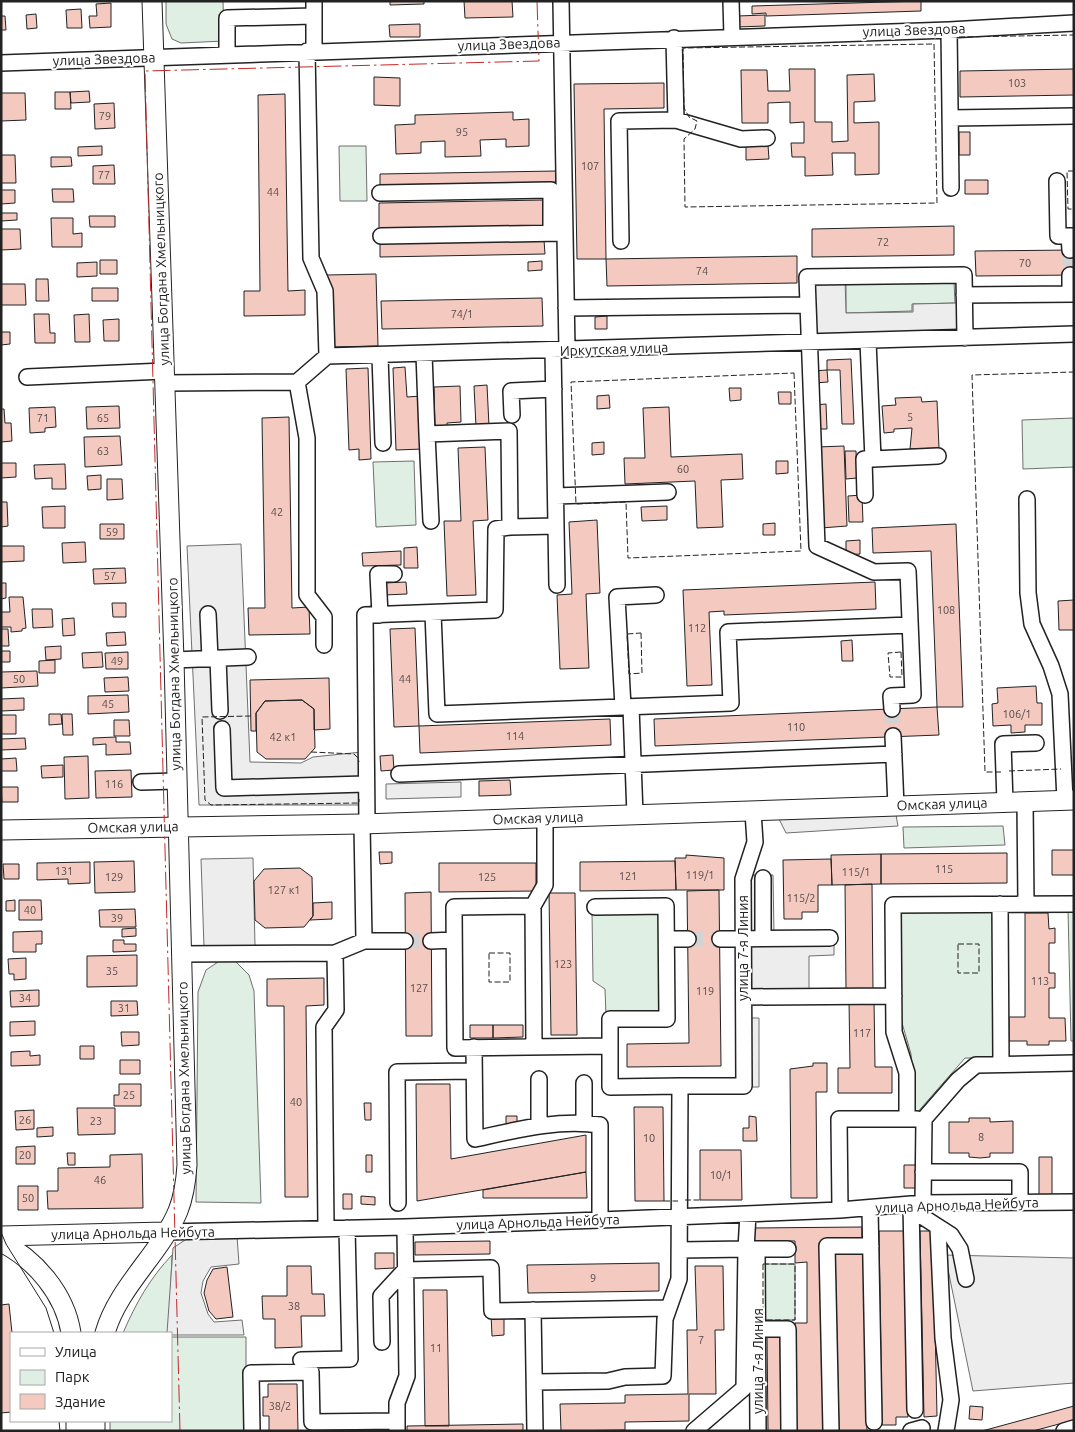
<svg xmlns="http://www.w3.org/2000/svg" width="1075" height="1432" font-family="Ubuntu,sans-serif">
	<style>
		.green { fill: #e0efe3; stroke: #6f6f6f }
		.parking { fill: #ededed; stroke: #6f6f6f }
		.building { fill: #f3c9c0; stroke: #222 }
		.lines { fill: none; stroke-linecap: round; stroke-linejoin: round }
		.minor-tunnel { stroke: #d3d3d3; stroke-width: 15; stroke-dasharray: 15 8; stroke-linecap: butt }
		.minor-casing { stroke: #222; stroke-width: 18 }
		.major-casing { stroke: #222; stroke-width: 21 }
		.minor { stroke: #fff; stroke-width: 15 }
		.major { stroke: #fff; stroke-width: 19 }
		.tram { stroke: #222; stroke-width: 1 }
		.fence { stroke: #222; stroke-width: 1; stroke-dasharray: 6 2.5; stroke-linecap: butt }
		.power { stroke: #c62828; stroke-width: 1; stroke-dasharray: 18 4 2.5 4; stroke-linecap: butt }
		.labels { text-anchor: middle; stroke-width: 4; stroke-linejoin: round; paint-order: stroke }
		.number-label { font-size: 11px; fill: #564c4a }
		.street-label { font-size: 14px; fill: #222; stroke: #fff }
	</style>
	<rect width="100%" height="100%" fill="#fff"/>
	<!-- green -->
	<path class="green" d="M166,1h57l1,40 -43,2 -9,-4 -6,-15z
		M339,146h27l1,55h-27z
		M954,281l1,22 -43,1v7l-66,2v-30z
		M1074,418v49l-51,2 -1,-49z
		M414,461l2,64 -40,2 -3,-65z
		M1003,826l2,19 -101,3 -1,-21z
		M897,909h98v149h-30l-50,57 -4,-61 -11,-38z
		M1068,909h6v132h-3z
		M662,911l2,104 -58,1 -1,-27 -12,-8 -1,-69z
		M221,960l14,1 14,14 5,16 7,212 -65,-1 2,-210 8,-22z
		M172,1255l-3,78h-46c13,-30 27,-55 49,-78z
		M763,1264h32v56h-32z
		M171,1337h75v94h-136v-10h61z"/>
	<!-- parking -->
	<path class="parking" d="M845,277l1,36 67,-1v-8l44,-1v34l-148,4 -1,-63z
		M241,544l9,218 51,1 12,-6 49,-5 2,53h-165l-12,-259z
		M461,782v15l-75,2v-15z
		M896,815l2,11 -112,7 -7,-14z
		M253,858l2,88 -51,1 -3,-88z
		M749,875h24l1,59 60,-1v22l-25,1v35h-59z
		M746,1018h13v69h-13z
		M237,1236l2,28 -28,3 -8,14 -2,12 7,21 6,8 28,-2 2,15h-73v-2h-4l6,-85 15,-10z
		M945,1255l129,3v125l-101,8z"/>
	<!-- building -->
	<path class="building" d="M390,1h34v3l-34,1z
		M464,1h48l1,16 -48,1z
		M921,1v10l-155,5v-3l-14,1v-8z
		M111,3v24l-21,1 -1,-12h8l-1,-12z
		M81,9l1,19h-15l-1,-18z
		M36,14l1,14 -10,1 -1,-14z
		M765,15v11l-28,1v-11z
		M1,16h4l1,14h-5z
		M420,24v13h-30l-1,-12z
		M789,69h26v53h17v20l16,-1 -1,-66 27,-1 1,27 -21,1v21l25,-1v52l-24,1v-22h-23l1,22 -28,1v-19h-13l-1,-14h13v-21l-14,1v-21l-22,1v20h-26l-1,-53h26l1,21h22z
		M1074,69v26l-114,2v-26z
		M374,77l26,1v28l-26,-1z
		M664,83v25l-60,1 2,150h-29l-3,-175z
		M89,91l1,11 -19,1 -1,-11z
		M55,92h15l1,17h-16z
		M1,93h24l1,27 -25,1z
		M285,94l3,197 17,-1v25l-61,1v-25h16l-2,-196z
		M114,103l1,25 -20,1 -1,-25z
		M513,112v8l16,-1v27l-23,1v-8l-26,1 1,16 -36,1v-16l-24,1v11l-25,1 -1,-29 20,-1v-9z
		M959,132h11v23h-11z
		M746,145h22l1,14 -23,1z
		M102,146v9l-24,1v-9z
		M1,155h14l1,28h-15z
		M51,157h20l1,9 -21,1z
		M114,165l1,19h-22v-18z
		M556,171v11l-176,3v-11z
		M965,180h23v14h-23z
		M52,189h21l1,13h-21z
		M1,190h14v13l-14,1z
		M545,200v26l-166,3v-26z
		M1,213h16v7l-16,1z
		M89,216h26v11h-25z
		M51,218h22v16l9,-1v14h-30z
		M954,226v29l-142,2v-28z
		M1,229h19l1,20 -20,1z
		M544,240l1,14 -165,3v-15z
		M1074,250v25l-98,1 -1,-25z
		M797,256v27l-190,3 -1,-27z
		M100,260h17v14h-17z
		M542,261v9l-14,1v-9z
		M97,262v14l-20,1v-14z
		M376,274l2,72 -49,1 -2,-72z
		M36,279h12l1,22h-13z
		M1,284h24l1,21h-25z
		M92,288h26v13h-26z
		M542,298l1,28 -161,3 -1,-28z
		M34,314h15l1,19h5v10h-20z
		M89,314l1,28h-15l-1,-27z
		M607,316v13h-12v-12z
		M119,319v22h-15l-1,-21z
		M1,332h9v12l-9,1z
		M851,359l3,65h-12l-2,-54h-13v-10z
		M405,367l2,30 14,-1 2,53 -27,1 -3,-82z
		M368,368l3,91 -12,1v-11l-10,1 -3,-81z
		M827,370l1,12 -14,1 -1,-12z
		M487,385l2,41 -13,1 -2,-41z
		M460,386l1,36 -14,1v7h-12l-1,-43z
		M729,388h12v12l-11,1z
		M778,392h13v12h-12z
		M609,395l1,13 -13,1v-13z
		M921,397l1,5 15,-1 2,47 -29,1 2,-21 -18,1v3l-10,1 -2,-27 14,-1 -1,-7z
		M826,404l1,25h-12l-1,-24z
		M119,406l1,22 -33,1 -1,-22z
		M55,407l1,20 -11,1v4l-15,1 -1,-25z
		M669,407l2,50 71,-3 1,25 -22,1 2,47 -26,1 -2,-47 -70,3 -1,-26h21l-2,-50z
		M1,409h3l1,14h6l1,18 -11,1z
		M289,417l3,191 17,-1 1,27 -61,1 -1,-27h17l-3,-190z
		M120,436l2,29 -37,2 -1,-30z
		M604,442v12l-12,1v-12z
		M844,446l3,80 -26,2 -4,-81z
		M485,447l3,73 -15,1 3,74 -29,1 -3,-75h17l-3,-73z
		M845,451h11l1,27 -11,1z
		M776,461h12v12l-12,1z
		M1,463h15v14l-15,1z
		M65,464l1,25h-14v-11l-17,1 -1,-14z
		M101,475v14l-13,1 -1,-14z
		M107,479h15l1,20 -16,1z
		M862,495l1,27h-14l-1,-26z
		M1,502h6l1,24 -7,1z
		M65,506v22h-22l-1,-21z
		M667,506v14l-25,1 -1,-14z
		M597,520l3,73 -14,1 3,74 -29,1 -3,-74 15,-1 -3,-72z
		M775,523v12h-12v-11z
		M100,524h24v15h-24z
		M956,524l7,183h-26l-6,-156 -58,2 -1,-25z
		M860,540v14l-14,1v-14z
		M85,542l1,20 -23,1 -1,-20z
		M1,546h23v15l-23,1z
		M417,547l1,21h-14v-20z
		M401,551v14l-38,1 -1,-13z
		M125,568l1,15 -32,1 -1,-15z
		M406,582l1,12 -23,1v-12z
		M875,582l1,27 -152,6v-4l-15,1 3,73 -25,1 -4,-96z
		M1,583h5v15l-5,1z
		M9,597h14l3,31 -4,1v2l-11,1v-5h-10v-15h9z
		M1074,600v30h-15l-1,-29z
		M112,603h14v14h-13z
		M32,609h20l1,18 -20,1z
		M74,618l1,17 -12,1 -1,-17z
		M415,628l4,98 -25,1 -4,-98z
		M1,629h7l1,17h-8z
		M125,632l1,13 -19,1 -1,-13z
		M852,640l1,21h-11l-1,-20z
		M61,646v13l-15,1 -1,-13z
		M1,651h9v11h-9z
		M102,652l1,15 -20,1 -1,-15z
		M128,652v17h-22l-1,-16z
		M55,660v13h-16v-12z
		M37,671l1,15 -37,2v-16z
		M128,677l1,14 -24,1 -1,-14z
		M329,678l1,51 -16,1v-21l-12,-9 -37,1 -9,12v18h-5l-1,-51z
		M1036,686l1,17h5v22h-17v7l-14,1v-8l-18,1 -1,-22 6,-1 -1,-15z
		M128,695l1,17 -41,2v-18z
		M24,698v12l-23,1v-12z
		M302,700l12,9 1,39 -10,11h-39l-9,-7 -1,-39 9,-12z
		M937,707l2,28 -284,11 -1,-27z
		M49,714h12l1,10 -13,1z
		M62,714h10l1,21h-10z
		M1,715h15v19h-15z
		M610,719l1,26 -191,8 -1,-27z
		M114,720h15l1,16h-16z
		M116,737v5h14l1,12 -25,1v-11l-13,1v-7z
		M25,738l1,11 -25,1v-11z
		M393,755l1,15 -13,1 -1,-15z
		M88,756l1,42 -24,1 -1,-42z
		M16,758l1,13h-16v-12z
		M63,765v12l-21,1 -1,-12z
		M131,770l1,27 -36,1 -1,-27z
		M510,780l1,15 -32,1v-15z
		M1,787h17v15h-16z
		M1052,850h22v25h-22z
		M379,852h13v11l-12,1z
		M1007,853v30l-126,1v-30z
		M881,854v30l-49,1 -1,-30z
		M686,855l38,3v32h-48l-1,-32h11z
		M831,859l1,26h-14v27h-16v7h-18l-1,-59z
		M134,861l1,31 -40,1 -1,-31z
		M675,861l1,29 -96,1v-29z
		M90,862v21l-22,1v-5l-31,1v-17z
		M439,863h97v28l-97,1z
		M3,864h16v15h-15z
		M300,868l12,9 1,39 -9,11 -39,1 -10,-8 -1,-39 10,-12z
		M872,884l1,106h-27l-1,-105z
		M719,890l2,176 -94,1v-23l62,-1 -2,-152z
		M431,892l1,144h-26l-1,-143z
		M549,893h26l2,142h-26z
		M15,900v11h-9v-10z
		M19,900h22l1,20h-23z
		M332,902v17l-22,1 3,-4v-13z
		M135,909l1,18h-36l-1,-17z
		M1025,913h23l1,16 6,-1v15h-6v30h6v15h-6v30h16l1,23h-17v4h-22v-4h-18v-24h16z
		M136,928v8l-14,1v-8z
		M42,931v13h-6v8h-23v-20z
		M113,940h11v4h12v7l-23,1z
		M137,955v31l-50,1v-31z
		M26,958v21l-12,1v-6h-5l-1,-15z
		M324,978v27l-18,1 2,191h-23l-1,-191h-17v-27z
		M39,990v16l-28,1 -1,-16z
		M849,999h25l1,68h17v26h-54v-25h12z
		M111,1001h26l1,14 -27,1z
		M35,1021v14l-25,1v-14z
		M470,1025h23v13h-23z
		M493,1025h30v12l-30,1z
		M121,1032h18v13l-17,1z
		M80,1046h14v13h-14z
		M30,1051v5l10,-1v10l-29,1v-14z
		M120,1060h20v14h-20z
		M813,1063h14v29h-11l1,106h-26l-1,-129 23,-3z
		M119,1084h22v22h-27v-11h5z
		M416,1084h34l1,75 135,-24v37l-169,29z
		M364,1103h7v17h-6z
		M634,1107h29l1,94h-29z
		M77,1108h38v26l-37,1z
		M34,1110v19l-18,1 -1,-19z
		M506,1116h11v11h-11z
		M749,1116l7,1 1,24h-14v-13h6z
		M969,1118h21v4l23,-1v32h-23v4l-10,1 -11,-1v-4h-20v-31h20z
		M53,1127v9l-16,1v-9z
		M35,1146v18h-19v-17z
		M700,1150h41l1,50h-42z
		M67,1153h8v12h-7z
		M142,1154l1,54 -95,1 -1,-18h11v-23l52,-1v-12z
		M366,1155h6v17h-6z
		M1039,1157h13v39h-13z
		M904,1165h12l1,23h-13z
		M586,1172l1,26h-104v-8z
		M18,1186h20v24h-20z
		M343,1194h9v15h-9z
		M361,1196l14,1v8l-14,-1z
		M862,1227v13l-41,1 2,190h-27l-1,-108h12v-61l-12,1v-22h-42v-13z
		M879,1231h25l4,186h-12v8h-14z
		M920,1231h13l4,185 -13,1z
		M490,1241v13l-75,1v-13z
		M835,1251h28l4,180h-28z
		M375,1253h19v15l-19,1z
		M659,1263v28l-131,2 -1,-28z
		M287,1266h24l1,28h12l1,22h-24l1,31 -27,1v-29h-12l-1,-23h25z
		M695,1266h28l1,64h-9l1,64h-27v27l-64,1v8l-64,1 -1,-27 65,-1v-8l63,-1 -1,-64h10z
		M227,1267l6,50 -17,2 -7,-8 -5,-18 3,-13 6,-11z
		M423,1290h24l2,136h-24z
		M9,1304l3,29 -1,79 -10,1v-108z
		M504,1313v22l-12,1 -1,-22z
		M767,1335h13l1,96h-13z
		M268,1384h29l1,47h-29v-15h-6v-19h5z
		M970,1406l13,1 -1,13 -13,-1z
		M1074,1406v14l-41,11h-51z
		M523,1424v7h-116v-5z"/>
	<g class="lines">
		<!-- minor-tunnel -->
		<path class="minor-tunnel" d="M1070,250v25
			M892,709l1,27
			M688,939h32
			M405,941h26"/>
		<!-- minor casing -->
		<g class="minor-casing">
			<path id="minor" d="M561,1l6,349
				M731,1l1,36
				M949,30l2,158
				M307,51l4,207 14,33 2,65
				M314,51v-50
				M227,54v-36l87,-2
				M1,63l948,-33 125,-7
				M950,118l124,-2
				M676,120l65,19 26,-1
				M1057,181l1,55h11
				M380,193l171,-3v43
				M381,236l181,-3
				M621,241l-2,-120 57,-1 -2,-82
				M1070,250l-1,-14h5
				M1070,275v19
				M964,295l110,-1
				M566,308l242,-3
				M868,341l5,118 65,-3
				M553,350l4,235
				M424,354l3,80
				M380,356l3,87
				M27,377l137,-6
				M297,382l10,56v157l17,22v28
				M165,383l132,-1 30,-26 747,-22
				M512,415l-1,-24 43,-2
				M865,495l-1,-36h9
				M556,496l112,-4
				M1027,499l1,94 4,31 19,42 9,28 5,106
				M431,521l-4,-87 82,-3 1,96
				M433,613l4,101 294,-11 -3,-71 182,-7
				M208,614l2,45
				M380,615l-2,-41h16
				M218,658l2,53
				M174,660l74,-3
				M623,707l-6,-110 39,-2
				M631,707l4,108
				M892,709l-1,-13 22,-1 -5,-124 -34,1 -57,-26 -10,-269 157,-2 1,63
				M222,729l2,59 141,-4
				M893,736l3,70
				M399,774l495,-20
				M141,782l35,-1
				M1005,802l-2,-58 33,-1
				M1025,802l1,102
				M367,823l-2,-208 130,-5 1,-81 14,-2 46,-1
				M362,824l2,117
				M763,878v60
				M1000,904l1,160
				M533,906l12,-21v-67
				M595,907l71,-1 1,113h-57v68l70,-1
				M667,939h21
				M720,939l110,-1
				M431,941l23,-1
				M181,954l154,-1 29,-12h41
				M744,997l150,-1
				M474,1047l1,92c41,-9 82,-20 125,-14v95
				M534,1047l-1,-141 -79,1 1,141 155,-2
				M539,1079v46
				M584,1083v40
				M907,1119v-46l-13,-41 -1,-127 181,-1
				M923,1172h97v30
				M398,1203l-1,-131 77,-1
				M923,1203l1,-84 34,-39 18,-15 98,-2
				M911,1204l4,206
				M870,1208l4,214
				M840,1210l-1,-91h78
				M912,1210l39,25 9,14 6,30
				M748,1214l-2,35h11l1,182
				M326,1228l-2,-201 12,-17 -1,-57
				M938,1228l5,110 8,62 -5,31
				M165,1232l240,-5 195,-7 240,-10 83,-7 151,-1
				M757,1249h31
				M680,1250l66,-1 -2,139 -50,43
				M533,1310l2,121
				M757,1329h31l1,102
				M382,1342l-1,-46 24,-26 86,-2 1,43 176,-3
				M301,1360l49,-1 -3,-131
				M535,1382l73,-1 17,-4 38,-1 2,-57 14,-40 1,-193h64l-1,-207 12,-37 -2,-30
				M252,1431l-1,-58 60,-1 1,50 85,-1
				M397,1431v-28l10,-27 -2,-149
				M831,1431l-4,-185h44
				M911,1431l11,-3
				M1064,1431l10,-3"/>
		</g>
		<!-- major casing -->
		<g class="major-casing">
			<path id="major" d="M1,830l361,-6 712,-24
				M1,1236l164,-4
				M1,1242c34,17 64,52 70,91
				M105,1333c13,-46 55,-79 73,-122 6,-15 8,-30 9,-46l-13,-505 -22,-659
				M76,1421v10
				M95,1421v10"/>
		</g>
		<!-- minor -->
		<use href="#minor" class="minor"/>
		<!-- major -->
		<use href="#major" class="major"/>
		<!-- tram -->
		<path class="tram" d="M1,1232l5,12 40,64 8,25
			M59,1421l1,10"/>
		<!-- fence -->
		<path class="fence" d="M959,37l115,-2
			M934,44l3,159 -252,4 -1,-68 11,-10 2,-8 -8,-4 -5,-9 -1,-60z
			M1074,171h-7l1,38h6
			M794,373l7,178 -173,7 -2,-56 -50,2 -5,-122z
			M641,633l1,40 -13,1 -2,-40z
			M901,652l1,25h-12l-2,-24z
			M251,716l-49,1 3,83 6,5 148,-2v-4
			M311,752l43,2 4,4 1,4
			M1009,771l52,-2
			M1001,772h-16l-13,-397 102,-3
			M958,944h21v29h-21z
			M489,953h21v29h-21z
			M685,1200h15
			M664,1201h14
			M763,1264h32v56h-32z"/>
		<!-- power -->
		<path class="power" d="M180,1431l-35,-1360 394,-10 -2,-60"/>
	</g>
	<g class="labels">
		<!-- number labels -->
		<g class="number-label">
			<text x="1017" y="87">103</text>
			<text x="105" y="120">79</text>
			<text x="462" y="136">95</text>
			<text x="590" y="170">107</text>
			<text x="104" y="179">77</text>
			<text x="273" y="196">44</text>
			<text x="883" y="246">72</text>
			<text x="1025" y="267">70</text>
			<text x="702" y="275">74</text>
			<text x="462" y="318">74/1</text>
			<text x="910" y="421">5</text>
			<text x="43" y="422">71</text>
			<text x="103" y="422">65</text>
			<text x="103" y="455">63</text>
			<text x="683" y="473">60</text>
			<text x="277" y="516">42</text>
			<text x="112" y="536">59</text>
			<text x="110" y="580">57</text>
			<text x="946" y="614">108</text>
			<text x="697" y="632">112</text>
			<text x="117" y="665">49</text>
			<text x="19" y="683">50</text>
			<text x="405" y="683">44</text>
			<text x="108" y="708">45</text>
			<text x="1017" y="718">106/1</text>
			<text x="796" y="731">110</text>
			<text x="515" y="740">114</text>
			<text x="283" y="741">42 к1</text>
			<text x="114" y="788">116</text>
			<text x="944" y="873">115</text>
			<text x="64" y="875">131</text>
			<text x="856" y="876">115/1</text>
			<text x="700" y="879">119/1</text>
			<text x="628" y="880">121</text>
			<text x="114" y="881">129</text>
			<text x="487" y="881">125</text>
			<text x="284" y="894">127 к1</text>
			<text x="801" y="902">115/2</text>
			<text x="30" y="914">40</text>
			<text x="117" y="922">39</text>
			<text x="563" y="968">123</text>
			<text x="112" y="975">35</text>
			<text x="1040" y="985">113</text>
			<text x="419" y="992">127</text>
			<text x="705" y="995">119</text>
			<text x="25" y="1002">34</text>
			<text x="124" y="1012">31</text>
			<text x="862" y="1037">117</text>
			<text x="129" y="1099">25</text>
			<text x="296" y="1106">40</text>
			<text x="25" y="1124">26</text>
			<text x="96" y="1125">23</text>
			<text x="981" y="1141">8</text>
			<text x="649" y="1142">10</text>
			<text x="25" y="1159">20</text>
			<text x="721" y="1179">10/1</text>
			<text x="100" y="1184">46</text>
			<text x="28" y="1202">50</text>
			<text x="593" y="1282">9</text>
			<text x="294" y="1310">38</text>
			<text x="701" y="1344">7</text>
			<text x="436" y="1352">11</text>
			<text x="280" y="1410">38/2</text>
		</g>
		<!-- street labels -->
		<g class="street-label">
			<text transform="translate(914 30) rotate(-2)" y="5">улица Звездова</text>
			<text transform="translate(509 44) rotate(-2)" y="5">улица Звездова</text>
			<text transform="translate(104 59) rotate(-2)" y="5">улица Звездова</text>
			<text transform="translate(161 269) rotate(-92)" y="5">улица Богдана Хмельницкого</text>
			<text transform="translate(614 349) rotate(-2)" y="5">Иркутская улица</text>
			<text transform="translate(174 674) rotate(-91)" y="5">улица Богдана Хмельницкого</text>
			<text transform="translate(942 804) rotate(-2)" y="5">Омская улица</text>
			<text transform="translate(538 818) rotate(-2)" y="5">Омская улица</text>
			<text transform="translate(133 827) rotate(-1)" y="5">Омская улица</text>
			<text transform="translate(743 948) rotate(-90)" y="5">улица 7-я Линия</text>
			<text transform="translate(184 1078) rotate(-91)" y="5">улица Богдана Хмельницкого</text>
			<text transform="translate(957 1205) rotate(-2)" y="5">улица Арнольда Нейбута</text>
			<text transform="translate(538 1222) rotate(-2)" y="5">улица Арнольда Нейбута</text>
			<text transform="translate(133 1233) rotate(-1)" y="5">улица Арнольда Нейбута</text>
			<text transform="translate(758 1361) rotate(-90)" y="5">улица 7-я Линия</text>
		</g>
	</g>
	<!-- border -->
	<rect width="1075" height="1432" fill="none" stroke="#222222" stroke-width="5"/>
	<!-- legend -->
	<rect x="10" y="1332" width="162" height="90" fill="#ffffff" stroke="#a7a7a7"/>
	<rect x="20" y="1348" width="25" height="8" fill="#ffffff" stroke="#a7a7a7"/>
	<text x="55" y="1357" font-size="15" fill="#222222">Улица</text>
	<rect x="20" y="1370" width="25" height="15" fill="#e0efe3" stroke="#a7a7a7"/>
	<text x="55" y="1382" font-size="15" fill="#222222">Парк</text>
	<rect x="20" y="1394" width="25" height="15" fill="#f3c9c0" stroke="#a7a7a7"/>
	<text x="55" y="1407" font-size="15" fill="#222222">Здание</text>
</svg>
